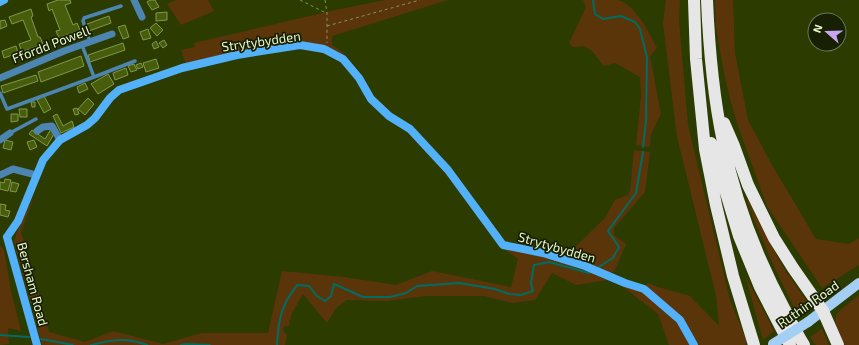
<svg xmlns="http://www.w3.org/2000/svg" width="859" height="345" font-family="'Exo 2',sans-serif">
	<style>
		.green { fill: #5b350a }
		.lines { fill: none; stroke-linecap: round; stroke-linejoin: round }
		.stream { stroke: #006d63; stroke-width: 2 }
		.building { fill: #485d0c; stroke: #80984d }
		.path { stroke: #839261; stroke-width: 1; stroke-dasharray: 3 3; stroke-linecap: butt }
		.lane { stroke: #4c85b2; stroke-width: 3.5 }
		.street { stroke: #4c85b2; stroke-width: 7 }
		.secondary { stroke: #52b1f9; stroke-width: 8 }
		.primary { stroke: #a4cff4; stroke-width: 10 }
		.highway { stroke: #e6e6e6; stroke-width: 12 }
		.primary-bridge { stroke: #a4cff4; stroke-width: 10 }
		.labels { text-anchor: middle; stroke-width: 3.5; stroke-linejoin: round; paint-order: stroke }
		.street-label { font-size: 13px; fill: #e8f6d0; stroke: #172002 }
	</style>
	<rect width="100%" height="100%" fill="#2c3b00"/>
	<!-- green -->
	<path class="green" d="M176,0h32l6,11 -33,14 -14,-21z
		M385,0h63l-116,36v9l15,10 -17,-7 -36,-7 -10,4 -98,19 -5,-14 14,-3 -1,-4 141,-33z
		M583,0c11,0 25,0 35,0 18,5 31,33 39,48l-7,8 11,58 -10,20 -1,13 -14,-2 5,-49 -1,-19 -25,-14 -11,3 -12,-15 -8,-5 -11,1 -4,-4 17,-36z
		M666,0h14l-1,20 9,105 42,175 17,42 -2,3h-46l-16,-26 -37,-32 2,-4 10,4 32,9 29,30 -3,-31 -39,-158 -14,-114z
		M715,0h18l2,53 13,67 24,45 44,74 33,5 10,-6v27l-37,23 -55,-82 -28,-77 -8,-26 -7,-30 -8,-45z
		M634,150l16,2 -5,40 -31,36v7l12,9 -12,28 -5,1 34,19 19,18 16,13 12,22h-21l-11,-31 -45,-35 -37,6 -24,-12 -17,27 -23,3 -28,-7h-57l-41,5 -39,-1 -11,8 -9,15 -24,-29 -12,21 -2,11h-5l-1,4 4,5 -2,10h-243l-9,-33 1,-3 8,-3 7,26 36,10 28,-11 50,13 39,-11h66l14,-62 62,6 52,8 36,-14 79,16 7,-28 -14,-10 66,13 7,6 9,1 4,-6 -23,-8 38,-37 10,-18 13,-5 2,-4z
		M35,194l-14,38 20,70 -5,3 -5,-1 -17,-62 3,-10z
		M746,197l37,70 24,35v5l-4,6 -5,1 -2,-3c-18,-35 -34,-70 -48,-107z
		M0,245l4,5 7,41 10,40 -13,-3 1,16 -9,1z
		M745,275l29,56 -11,9z
		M859,295v50h-14c-16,-32 -12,-29 14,-50z
		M822,329l7,16h-13l-6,-8z"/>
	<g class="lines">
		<!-- stream -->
		<path class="stream" d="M593,0l2,14 8,5 18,-3 14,6 5,7 7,28 -1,64 -3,26
			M597,268l16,-10 6,-11 -11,-16 28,-38 7,-41
			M0,335l29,2
			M41,339l32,6
			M91,345c22,-5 34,-8 56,0
			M181,345l5,-1 24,1
			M277,345c1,-14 2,-28 8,-41 3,-7 8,-13 12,-19l12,1 8,10 8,5 6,-5 3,-12 29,13h27l16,-4 11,-7 42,-3 36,6 14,5 12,1 12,-4 -2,-8 3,-18 15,-3 40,11 2,-2"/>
	</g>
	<!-- building -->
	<path class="building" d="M58,0h12l1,3 -6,2 8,20 4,-2 3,7 -21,8 -3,-7 4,-1 -8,-21 -3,2 -2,-7z
		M150,0h5l4,7 -7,3 -5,-8z
		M31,9l2,7 -2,1 7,20h2l3,7 -21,8 -3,-8 12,-4 -8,-20 -11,4 -3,-7z
		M167,12v8l-11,1v-8z
		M109,16l2,7 -22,8 -2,-7z
		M5,20l2,6 -7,3v-8z
		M156,23l7,7 -6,6 -7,-8z
		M125,25l4,12 -6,2 -5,-12z
		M148,29l3,9 -8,2 -3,-8z
		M164,40l3,5 -4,3 -4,-5z
		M156,41l3,6 -5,2 -2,-5z
		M123,43l2,7 -35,12 -2,-7z
		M16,46l2,7 -14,5 -2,-7z
		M81,56l3,10 -43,16 -3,-10z
		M156,59l3,9 -13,4 -3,-9z
		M141,63l2,4 -5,2 -2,-4z
		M134,64l3,6 -6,2 -3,-6z
		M126,68l2,7 -13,5 -2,-7z
		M108,74l6,10 -16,10 -7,-10z
		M36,75l2,6 -35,12 -2,-7z
		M85,83l3,6 -9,4 -2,-6z
		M44,96l7,13 -7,4 -7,-13z
		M88,98l6,6 -9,11 -7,-6z
		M31,102h4v5h-3z
		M77,108l2,6 -4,1 -2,-6z
		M19,109h8v8h-7z
		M11,114h7v7l-7,1z
		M57,114l6,12 9,-5 2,6 -13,6 -8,-17z
		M51,129l4,3 -8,14 -18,-12 3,-4 13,9z
		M5,140l8,2 -2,8 -8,-2z
		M34,140l3,7 -7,3 -3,-8z
		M5,179l6,1 -3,11 -8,-2v-7l4,1z
		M12,182l7,2 -3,8 -6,-1z
		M0,204l6,1 -1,5 5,1 -2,6 -8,-2z"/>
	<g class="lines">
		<!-- path -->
		<path class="path" d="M300,0l26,13
			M325,0l2,13v30
			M327,26l93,-26"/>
		<!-- lane -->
		<path class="lane" d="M90,42l-7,-21 1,-3 37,-12
			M94,77l41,-16
			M0,93l7,16 87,-32 -12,-32
			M10,133l26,-14"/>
		<!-- street -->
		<path class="street" d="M134,0l8,17
			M0,78l64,-27 48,-17
			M37,131l6,-4 9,-1 8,14
			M0,140l10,-7
			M0,175l13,-6 23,6"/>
		<!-- secondary -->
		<path class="secondary" d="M0,2l4,-2
			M7,237l11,-16 25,-61 17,-20 27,-15 8,-7 15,-20 9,-8 63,-22 55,-13 63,-10 24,4 19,10 16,19 12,21 18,17 21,13 38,41 55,75 40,8 42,13 40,17 19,6 36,31 14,25
			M7,237l30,108"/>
		<!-- primary -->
		<path class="primary" d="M808,322l51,-39"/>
		<!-- highway -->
		<path class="highway" d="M694,0l2,59 9,90 11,56 17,71 21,69
			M707,0c2,48 6,95 16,142 12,58 34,116 62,168 6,12 12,24 19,35
			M724,123l10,23 14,39 26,53 19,30 30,43 15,34
			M711,143l28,93 21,51 30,58"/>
		<!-- primary-bridge -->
		<path class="primary-bridge" d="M773,344l35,-22"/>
	</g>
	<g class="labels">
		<!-- street labels -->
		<g class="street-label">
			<text transform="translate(261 41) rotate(-8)" y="5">Strytybydden</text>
			<text transform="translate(51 44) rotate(-21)" y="5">Ffordd Powell</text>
			<text transform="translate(557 247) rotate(16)" y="5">Strytybydden</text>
			<text transform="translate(33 284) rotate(75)" y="5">Bersham Road</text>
			<text transform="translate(808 304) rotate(-35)" y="5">Ruthin Road</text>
		</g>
	</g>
	<!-- north arrow -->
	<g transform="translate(827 32) rotate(290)"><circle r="19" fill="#172002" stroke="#6b7654"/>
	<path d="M0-3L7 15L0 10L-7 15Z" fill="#c6a6f0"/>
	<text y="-6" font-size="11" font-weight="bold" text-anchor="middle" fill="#e8f6d0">N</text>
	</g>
</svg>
